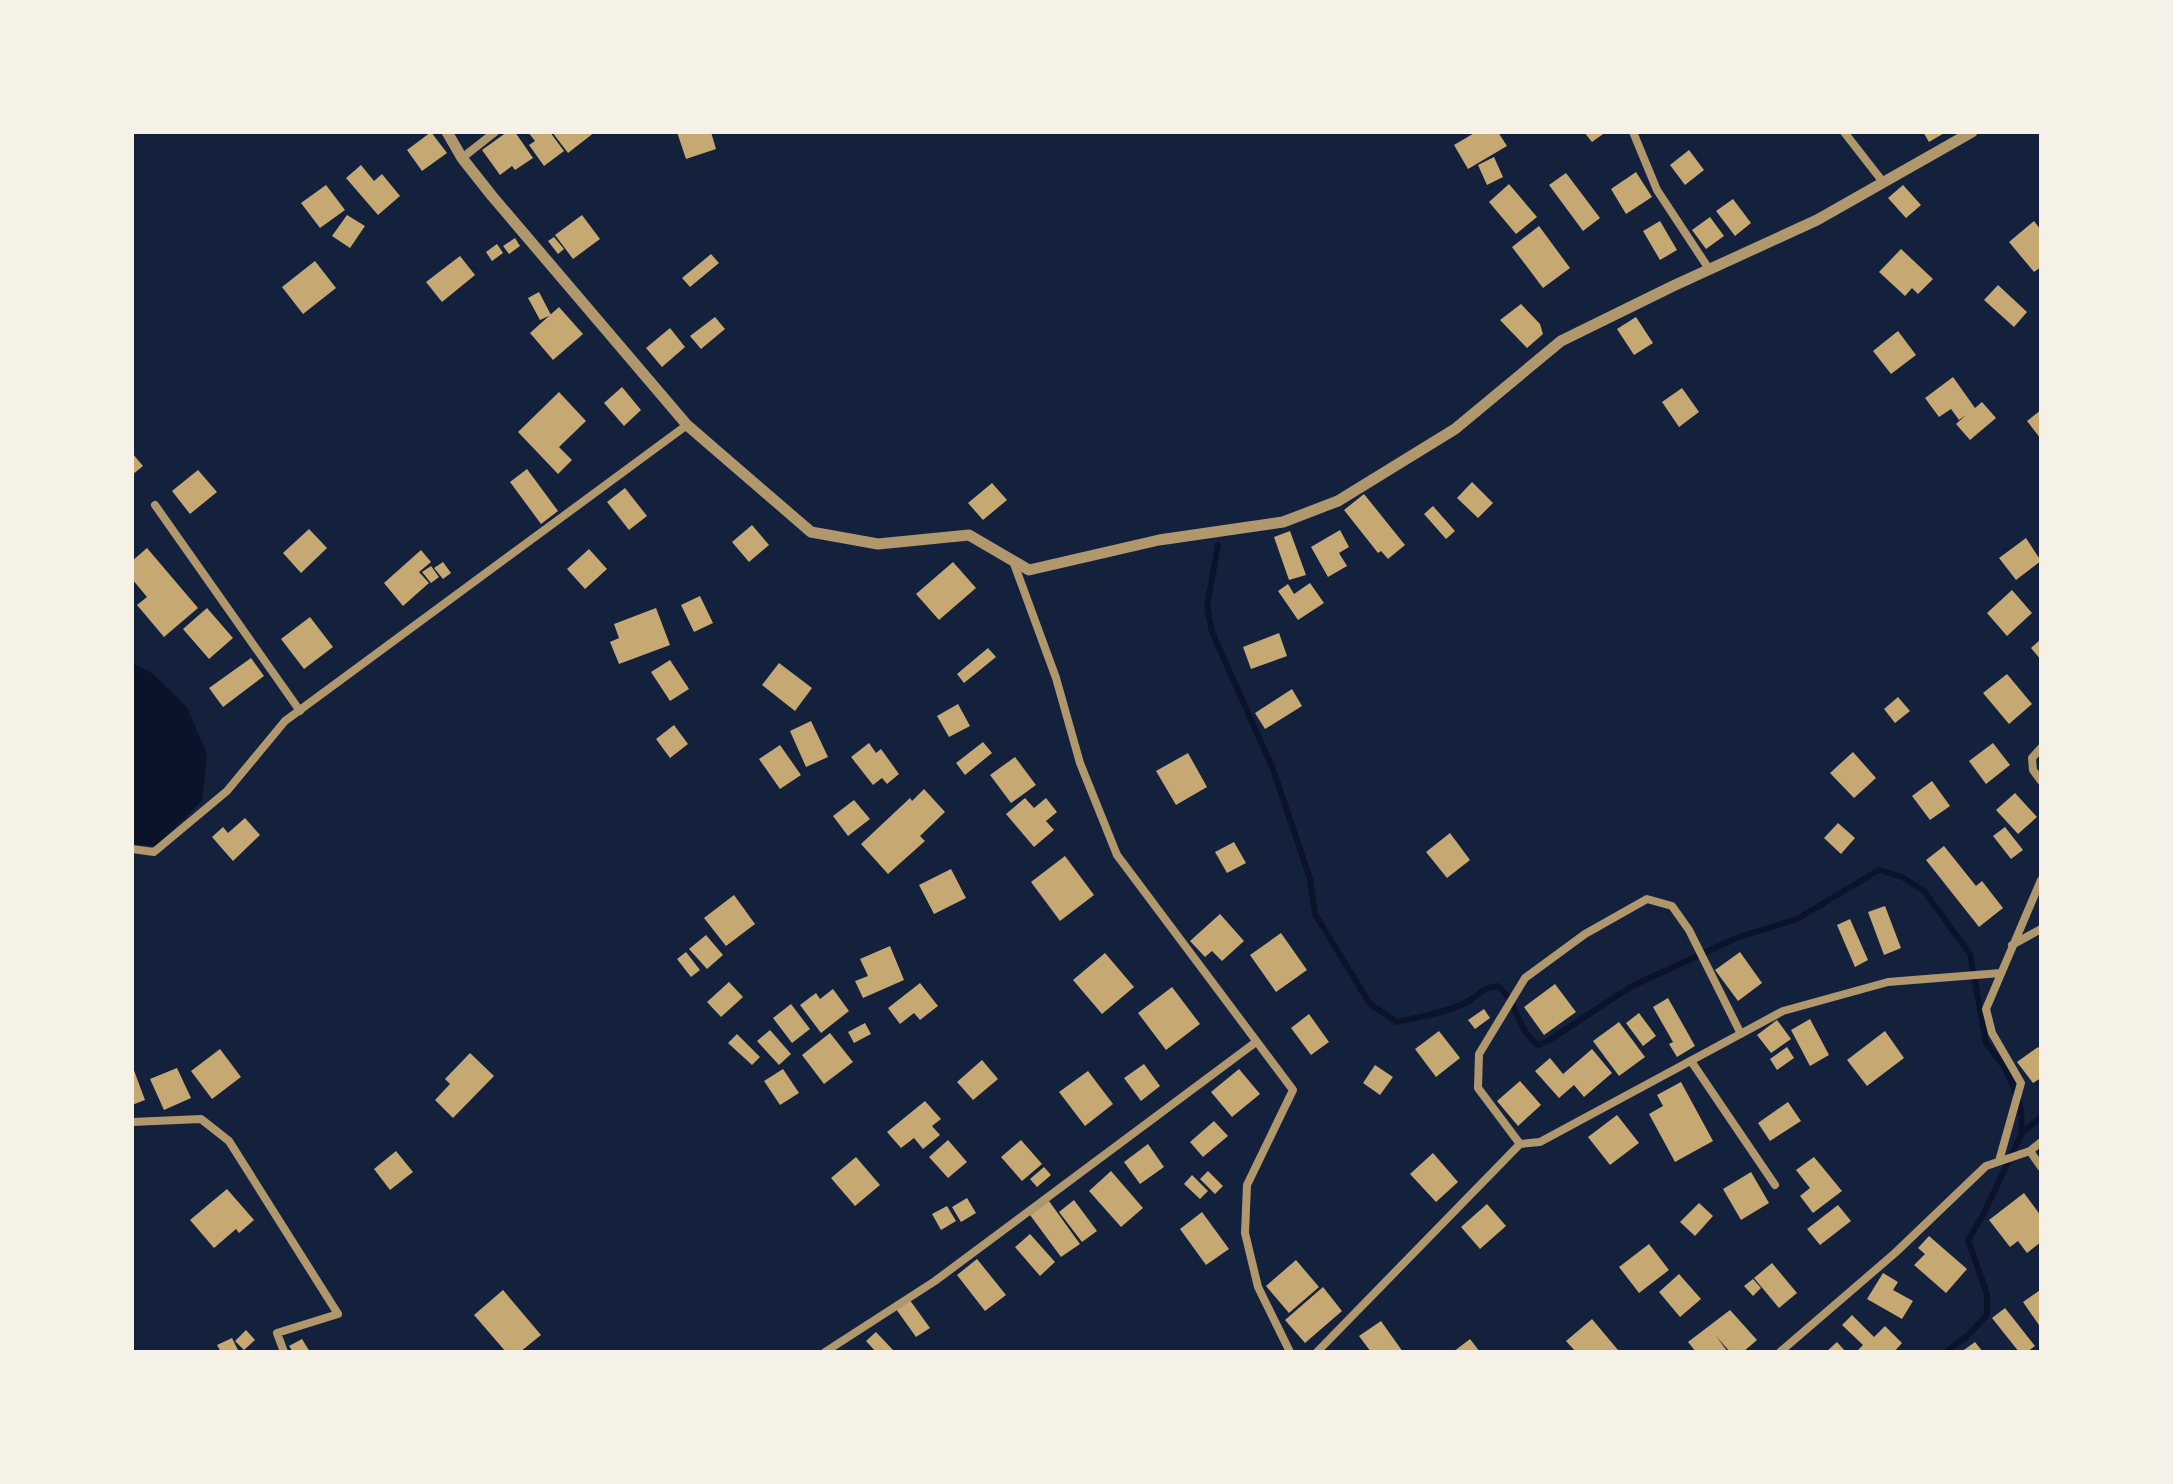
<svg xmlns="http://www.w3.org/2000/svg" width="2173" height="1484" font-family="'Exo 2',sans-serif">
	<style>
		.water { fill: #0b132b }
		.lines { fill: none; stroke-linecap: round; stroke-linejoin: round }
		.stream { stroke: #0b132b; stroke-width: 6 }
		.building { fill: #c6a872 }
		.minor { stroke: #b1986c; stroke-width: 8 }
		.tertiary { stroke: #b1986c; stroke-width: 11 }
	</style>
	<rect width="100%" height="100%" fill="#14213d"/>
	<!-- water -->
	<path class="water" d="M132,663l20,10 35,34 20,47 -5,47 -46,45 -24,-2z"/>
	<g class="lines">
		<!-- stream -->
		<path class="stream" d="M1218,545l-11,61 5,26 61,137 37,110 5,35 55,90 27,18c22,-5 47,-9 68,-19 14,-7 14,-14 32,-17 20,13 19,43 41,59l10,-4 84,-55 107,-49 58,-18 82,-49 23,7 22,14 46,63 16,89 19,25 9,20 7,22 1,23
			M1946,1352l21,-16 20,-21v-21l-19,-54 14,-23 40,-84 19,-16"/>
	</g>
	<!-- building -->
	<path class="building" d="M431,132l16,21 -25,18 -15,-21z
		M507,132h8l18,26 -18,12 -3,-4 -12,9 -18,-25z
		M528,132h22l14,19 -20,15 -15,-21 6,-4z
		M552,132h43l-27,21z
		M677,132h34l5,17 -30,10z
		M1476,132h22l9,14 -39,23 -14,-24z
		M1584,132h22l-14,10z
		M1923,132h23l-17,10z
		M1689,150l15,20 -19,15 -15,-20z
		M1494,157l9,20 -16,8 -9,-20z
		M361,165l13,16 8,-7 18,22 -22,19 -32,-37z
		M1636,172l16,25 -26,17 -15,-25z
		M1566,173l34,45 -17,13 -34,-46z
		M1509,184l28,33 -21,17 -27,-32z
		M326,185l19,25 -25,18 -19,-25z
		M1903,185l18,20 -15,13 -18,-20z
		M1733,199l18,24 -16,13 -19,-25z
		M347,215l18,11 -15,22 -18,-12z
		M582,215l18,24 -27,20 -18,-24z
		M1710,217l14,19 -18,13 -14,-19z
		M1660,221l17,29 -17,10 -17,-29z
		M2034,221l7,9v37l-7,5 -25,-30z
		M1539,226l31,42 -27,20 -31,-41z
		M554,237l10,12 -6,5 -10,-13z
		M515,238l5,8 -11,8 -6,-8z
		M497,244l6,9 -11,8 -6,-9z
		M1901,249l32,30 -15,15 -6,-6 -7,8 -26,-24z
		M711,254l8,9 -29,24 -8,-9z
		M460,256l15,19 -33,27 -16,-20z
		M315,261l21,27 -33,26 -21,-27z
		M1998,285l29,27 -13,15 -30,-27z
		M539,292l12,23 -11,5 -12,-22z
		M1521,304l19,20 3,10 -16,14 -27,-28z
		M559,307l24,27 -30,26 -23,-27z
		M715,317l10,12 -24,20 -11,-13z
		M1636,317l17,26 -19,12 -17,-26z
		M670,328l15,19 -23,20 -16,-19z
		M1898,331l18,24 -25,19 -18,-23z
		M1953,377l22,31 7,-6 14,16 -26,22 -14,-16 10,-9 -7,5 -8,-11 -12,8 -14,-19z
		M622,387l19,23 -17,16 -20,-23z
		M1682,388l17,24 -20,15 -17,-25z
		M559,392l27,29 -27,26 13,13 -14,14 -40,-42z
		M2041,410v29l-14,-18z
		M132,453l11,13 -11,9z
		M527,469l31,42 -17,13 -31,-42z
		M198,470l19,22 -27,22 -18,-23z
		M1472,482l21,21 -15,15 -21,-20z
		M992,483l15,17 -24,20 -15,-17z
		M625,488l22,28 -18,14 -22,-28z
		M1364,494l41,51 -17,14 -7,-8 -3,2 -34,-43z
		M1433,506l22,25 -9,8 -22,-25z
		M752,525l17,20 -20,17 -17,-20z
		M309,529l18,19 -26,25 -18,-20z
		M1340,530l9,17 -10,6 8,13 -19,11 -17,-30z
		M1290,531l16,44 -17,5 -15,-43z
		M2026,538l15,23 -25,19 -17,-22z
		M147,548l51,60 -34,29 -27,-32 10,-8 -15,-18v-18z
		M589,549l18,20 -22,20 -18,-20z
		M421,550l10,12 -12,10 10,11 -26,23 -19,-23z
		M443,562l8,11 -8,6 -9,-11z
		M953,562l23,26 -37,32 -23,-26z
		M431,566l8,11 -8,6 -9,-11z
		M1310,583l14,20 -26,17 -20,-29 10,-7 6,10z
		M2012,590l20,23 -25,23 -20,-23z
		M700,596l13,27 -19,9 -13,-27z
		M207,608l26,30 -24,21 -26,-30z
		M656,608l14,37 -51,19 -9,-22 9,-4 -5,-14z
		M310,617l23,30 -29,22 -23,-30z
		M1279,633l8,23 -36,13 -8,-22z
		M2041,639v21l-10,-12z
		M988,648l8,9 -32,26 -7,-9z
		M251,658l13,18 -41,31 -14,-19z
		M670,660l19,29 -19,12 -19,-29z
		M779,663l33,25 -17,23 -33,-26z
		M2007,674l25,30 -23,20 -26,-31z
		M1292,689l10,17 -37,23 -10,-16z
		M1898,697l12,14 -15,12 -11,-14z
		M958,704l12,22 -21,11 -12,-21z
		M811,721l17,36 -22,10 -16,-36z
		M674,725l14,19 -18,14 -14,-19z
		M983,742l9,11 -27,22 -9,-12z
		M869,743l7,10 5,-4 18,25 -12,10 -5,-6 -9,7 -22,-28z
		M1993,743l17,22 -24,19 -17,-23z
		M780,745l21,30 -21,14 -21,-30z
		M1853,752l23,26 -22,20 -24,-25z
		M1188,753l19,34 -31,18 -20,-34z
		M1015,757l21,28 -25,18 -21,-28z
		M1932,781l18,25 -20,14 -18,-24z
		M924,789l21,23 -25,24 5,5 -37,33 -27,-30 49,-46 2,3z
		M2015,793l22,24 -19,17 -22,-24z
		M1025,798l9,10 12,-10 11,14 -11,9 8,9 -20,17 -28,-33z
		M854,800l16,19 -22,17 -15,-20z
		M245,818l15,17 -27,26 -21,-24 11,-10 5,6z
		M1838,823l17,15 -14,16 -17,-16z
		M2005,827l18,23 -12,9 -18,-23z
		M1450,833l20,27 -23,18 -21,-26z
		M1234,842l12,21 -19,10 -12,-21z
		M1944,846l32,40 6,-5 21,27 -24,19 -53,-67z
		M1065,856l29,39 -34,26 -29,-39z
		M951,869l15,29 -32,16 -15,-29z
		M734,895l21,29 -29,22 -22,-28z
		M1885,906l16,42 -17,7 -16,-43z
		M1220,914l24,27 -22,20 -10,-10 -7,6 -15,-16z
		M1850,919l18,41 -13,7 -18,-42z
		M1281,933l26,37 -31,22 -26,-37z
		M706,935l17,20 -16,14 -18,-20z
		M890,946l14,34 -41,18 -8,-17 13,-5 -8,-17z
		M686,952l14,18 -9,7 -14,-18z
		M1740,952l22,31 -24,18 -23,-31z
		M1105,953l29,34 -32,27 -29,-34z
		M729,982l14,15 -22,20 -14,-15z
		M920,983l18,23 -18,14 -6,-7 -14,11 -12,-16z
		M1555,984l21,28 -32,23 -20,-28z
		M1172,987l28,37 -34,26 -28,-37z
		M833,989l16,22 -28,22 -21,-28 16,-12 4,6z
		M1668,998l27,48 -18,11 -8,-13 4,-2 -20,-35z
		M791,1004l19,25 -18,14 -19,-25z
		M1484,1009l6,9 -15,11 -7,-9z
		M1639,1013l17,23 -13,10 -17,-23z
		M1309,1014l20,28 -18,13 -20,-27z
		M1810,1019l19,36 -19,11 -19,-36z
		M1777,1020l14,19 -20,14 -14,-18z
		M1619,1022l26,35 -26,19 -26,-35z
		M865,1023l6,11 -17,9 -6,-11z
		M770,1030l21,24 -12,11 -22,-24z
		M1439,1031l21,27 -24,19 -21,-28z
		M1885,1031l19,27 -37,28 -20,-26z
		M830,1033l23,29 -29,22 -22,-29z
		M737,1034l23,23 -8,8 -24,-22z
		M1787,1047l7,11 -17,12 -7,-11z
		M2038,1047l3,4v27l-8,5 -16,-21z
		M220,1049l21,28 -29,22 -21,-28z
		M1592,1049l20,24 -28,24 -10,-12 -15,13 -24,-27 15,-13 13,16z
		M470,1053l24,23 -41,42 -18,-18 15,-16 -5,-5z
		M982,1060l16,19 -25,21 -16,-18z
		M1144,1064l16,22 -19,15 -17,-23z
		M132,1065l13,35 -13,5z
		M1375,1065l18,12 -13,18 -17,-12z
		M177,1068l14,30 -27,12 -14,-31z
		M783,1069l16,24 -19,12 -16,-24z
		M1239,1069l21,25 -28,23 -21,-25z
		M1088,1071l25,33 -28,22 -26,-34z
		M1520,1081l21,24 -23,21 -21,-25z
		M1681,1082l32,59 -38,21 -26,-48 14,-8 -6,-11z
		M925,1101l16,18 -9,7 8,9 -17,14 -9,-11 -13,10 -14,-16z
		M1788,1102l13,19 -31,20 -12,-18z
		M1617,1115l22,28 -29,22 -22,-28z
		M1214,1121l14,15 -25,21 -13,-15z
		M948,1140l19,22 -19,16 -19,-21z
		M1021,1140l21,24 -20,17 -21,-24z
		M1148,1144l16,23 -24,17 -16,-22z
		M396,1151l17,21 -23,18 -16,-21z
		M1433,1153l25,29 -22,20 -26,-28z
		M856,1157l24,28 -25,21 -24,-28z
		M1814,1157l28,34 -29,22 -13,-17 10,-8 -14,-18z
		M1044,1167l7,8 -14,12 -7,-8z
		M1111,1171l32,37 -22,19 -32,-36z
		M1208,1171l15,15 -8,8 -15,-15z
		M1751,1172l18,31 -28,17 -18,-31z
		M1192,1175l16,16 -8,8 -16,-15z
		M227,1189l27,31 -15,13 -3,-4 -22,19 -24,-28z
		M2024,1193l17,23v26l-14,11 -9,-12 -8,6 -21,-27z
		M967,1198l9,15 -15,9 -9,-15z
		M1074,1200l23,31 -15,11 -23,-30z
		M1049,1201l31,43 -19,13 -31,-42z
		M1699,1203l14,13 -18,20 -15,-14z
		M1487,1204l19,22 -26,23 -19,-22z
		M1838,1205l13,16 -31,24 -13,-16z
		M947,1206l9,15 -15,9 -9,-16z
		M1202,1212l27,37 -23,16 -26,-36z
		M1030,1234l25,28 -15,14 -25,-29z
		M1929,1236l38,33 -21,24 -32,-28 11,-11 -7,-6z
		M1649,1244l20,26 -30,23 -20,-26z
		M977,1259l29,36 -21,16 -28,-36z
		M1296,1260l23,27 -30,26 -23,-27z
		M1772,1263l25,30 -18,15 -25,-30z
		M1883,1273l15,9 -5,8 20,11 -11,18 -35,-20z
		M1679,1274l22,25 -21,18 -21,-25z
		M1753,1279l8,9 -8,8 -9,-10z
		M1323,1287l19,24 -37,32 -20,-23z
		M503,1290l38,45 -21,17h-14l-32,-37z
		M2040,1290l1,3v35l-18,-26z
		M909,1299l21,29 -14,9 -20,-28z
		M2005,1308l30,38 -8,6h-8l-27,-34z
		M1730,1310l27,30 -14,12h-13l-14,-16 12,16h-32l-8,-10z
		M1852,1315l22,22 11,-11 17,17 -8,9h-38l7,-7 -21,-20z
		M1592,1319l26,31 -3,2h-39l-10,-11z
		M1381,1321l22,31h-32l-12,-16z
		M246,1330l9,10 -11,10 -9,-9z
		M876,1332l17,18 -2,2h-15l-10,-11z
		M232,1338l7,14h-18l-4,-7z
		M302,1339l8,13h-17l-4,-6z
		M1470,1339l10,13h-27z
		M1837,1342l9,10h-20z
		M1975,1342l8,10h-22z"/>
	<g class="lines">
		<!-- minor -->
		<path class="minor" d="M1633,132l24,58 52,79
			M1844,132l39,50
			M462,158l33,-26
			M155,505l145,206
			M1013,561l43,117 24,85 37,92 176,235 -46,95 -2,48 13,54 32,65
			M2041,748l-9,10 1,12 8,11
			M132,849l22,3 73,-61 58,-70 402,-296
			M2012,945l29,-16
			M1741,1034l-52,-104 -17,-24 -25,-7 -62,35 -60,44 -46,76 -1,34 42,56 20,-2 243,-131 105,-29 113,-9
			M1691,1061l84,124
			M132,1122l69,-3 28,22 109,173 -61,19 7,19
			M2030,1151l11,16
			M1999,1161l22,-78 -29,-50 -6,-24 55,-129
			M825,1352l110,-71 321,-239
			M1317,1352l203,-208
			M1780,1352l115,-99 91,-87 44,-15 11,-9"/>
		<!-- tertiary -->
		<path class="tertiary" d="M447,132l15,26 30,38 195,229 124,107 67,12 91,-9 60,35 130,-30 124,-18 55,-21 117,-72 106,-88 112,-55 144,-66 155,-88"/>
	</g>
	<!-- border -->
	<rect width="2173" height="1484" fill="none" stroke="#f6f1e7" stroke-width="268"/>
</svg>
